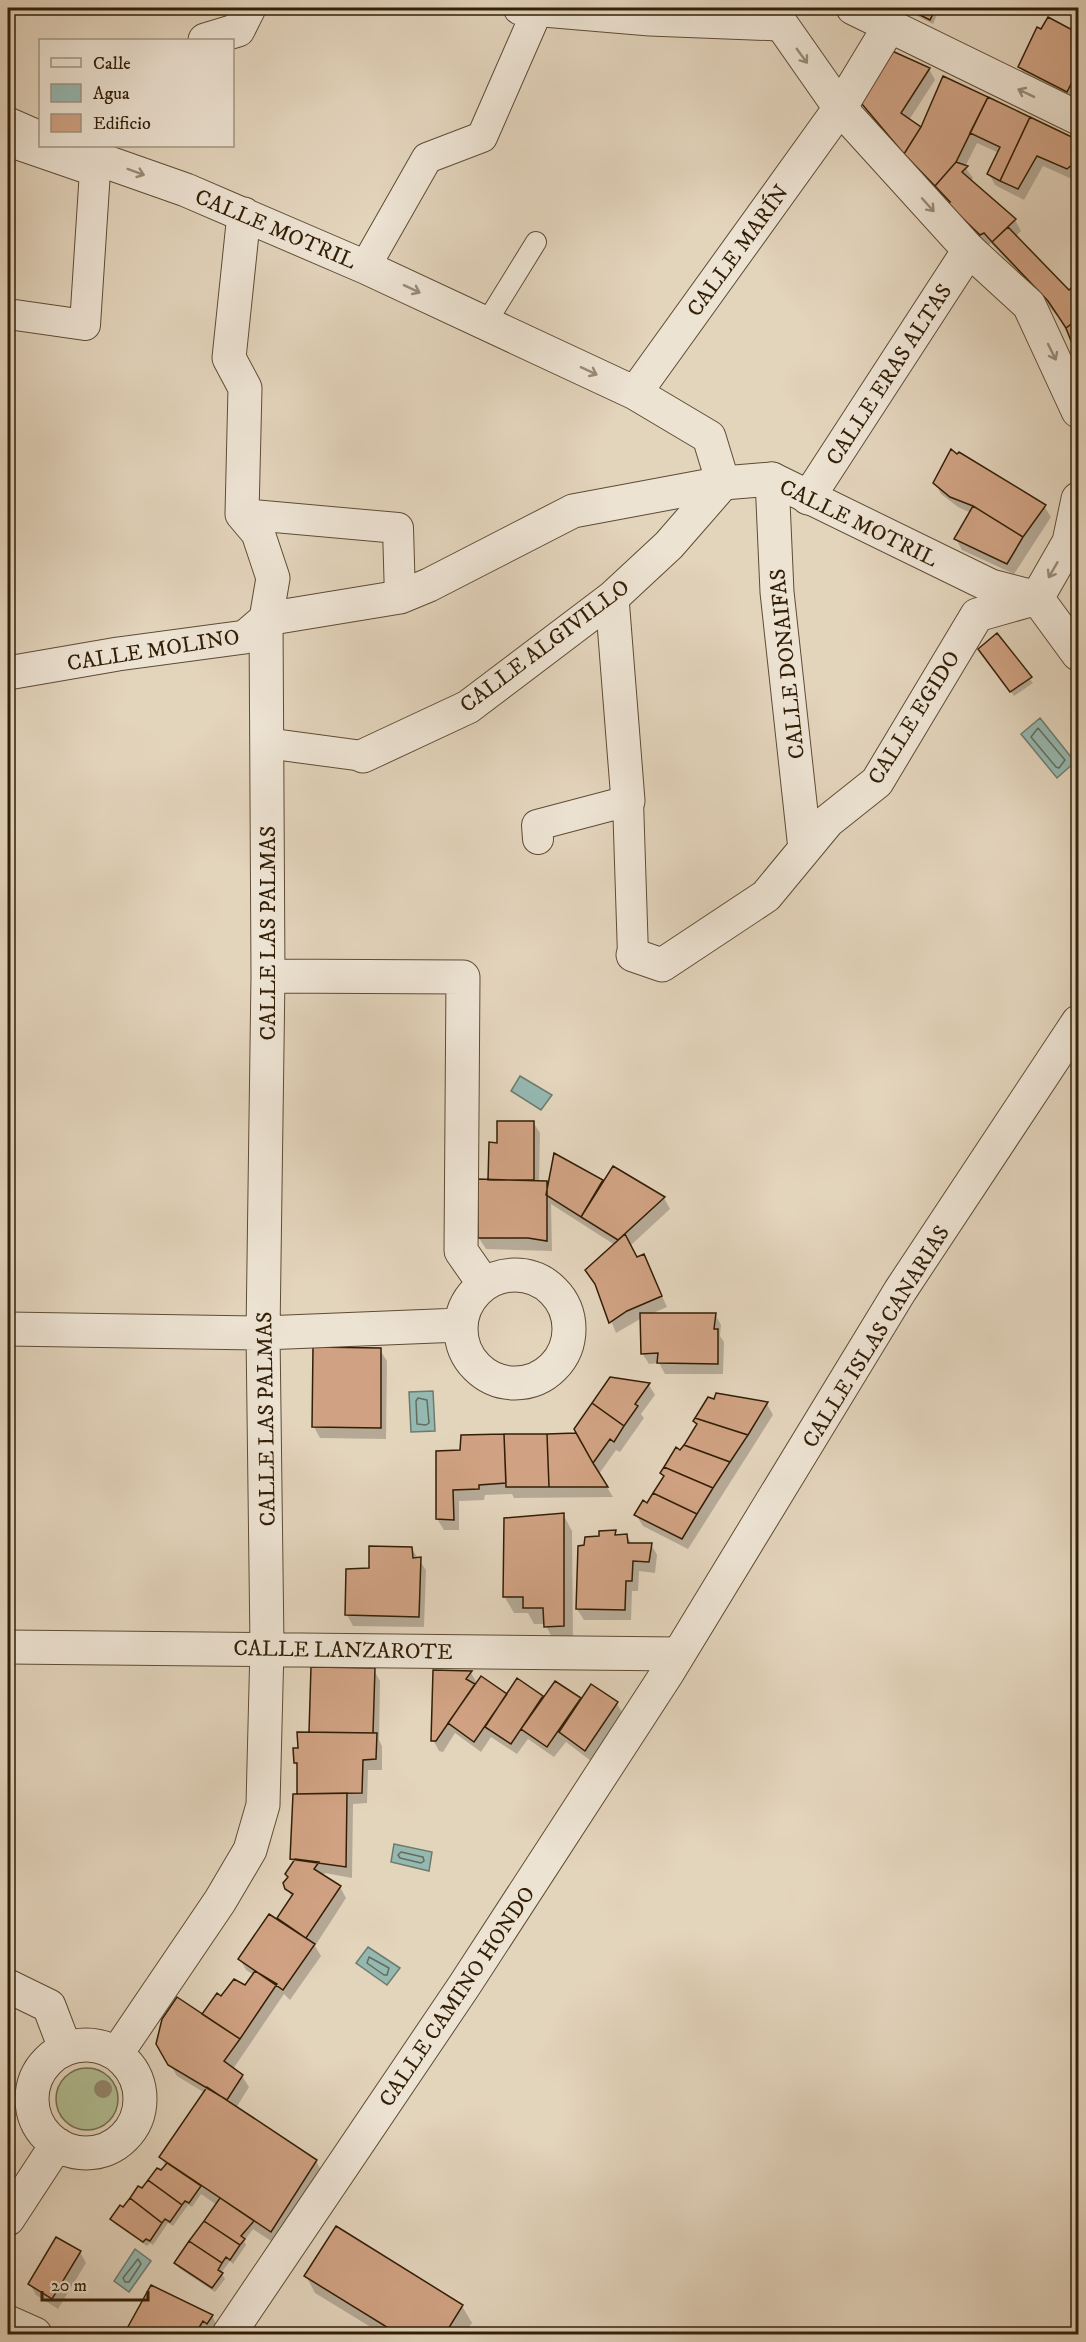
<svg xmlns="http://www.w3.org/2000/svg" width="1086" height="2342" font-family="'IM FELL DW Pica',serif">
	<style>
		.green { fill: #b1bd93; stroke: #726e4c; stroke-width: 1.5 }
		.water { fill: #95b8b1; stroke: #6d7b6d; stroke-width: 1.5 }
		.shadow { fill: #0003; fill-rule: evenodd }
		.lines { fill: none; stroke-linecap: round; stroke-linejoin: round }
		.shore { stroke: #646c5c; stroke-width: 1.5 }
		.building { fill: #d0a283; stroke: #321f06; stroke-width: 1.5 }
		.service-casing { stroke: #5e4c34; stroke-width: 22 }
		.pedestrian-casing { stroke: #5e4c34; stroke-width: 32 }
		.minor-casing { stroke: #5e4c34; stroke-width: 35 }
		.tertiary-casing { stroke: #5e4c34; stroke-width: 35 }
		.service { stroke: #ede3d3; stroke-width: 20 }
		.pedestrian { stroke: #ede3d3; stroke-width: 30 }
		.minor { stroke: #ede3d3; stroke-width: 33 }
		.tertiary { stroke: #ede3d3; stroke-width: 33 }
		.tree { fill: #93866b }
		.oneway { stroke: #998b77 }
		.labels { text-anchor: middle; stroke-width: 4.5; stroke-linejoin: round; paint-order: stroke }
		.street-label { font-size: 22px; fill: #321f06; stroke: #ede3d3 }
	</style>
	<rect width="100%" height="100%" fill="#e3d4bc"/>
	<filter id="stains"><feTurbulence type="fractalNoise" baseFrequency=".00333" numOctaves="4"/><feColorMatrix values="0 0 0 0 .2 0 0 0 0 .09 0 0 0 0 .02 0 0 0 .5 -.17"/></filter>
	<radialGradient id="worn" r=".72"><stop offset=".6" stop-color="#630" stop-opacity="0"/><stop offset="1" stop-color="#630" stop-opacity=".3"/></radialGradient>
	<!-- green -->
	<path class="green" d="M56 2099a31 31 0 1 1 62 0a31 31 0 1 1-62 0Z"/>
	<!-- water -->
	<path class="water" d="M1040,718l35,44 -18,16 -36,-44z
		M520,1076l32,19 -11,15 -30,-19z
		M433,1391l2,40 -24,1 -2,-40z
		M394,1844l38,8 -3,19 -38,-9z
		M368,1947l32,21 -13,17 -31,-22z
		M135,2249l16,12 -22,31 -15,-11z"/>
	<!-- shadow -->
	<path class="shadow" d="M392,8h135v5l-134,-3z
		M889,8h40l8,7 -4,9 -22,-11 -4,7z
		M1057,8h14l-4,6z
		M1048,19l30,16v57l-5,10 -47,-24 -6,-11z
		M929,69l6,11 -26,40 12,9 23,-51 134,63v35l-4,4 -31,-14 -19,34 -29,-15 -6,-11 10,-21 -22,-10 -12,24 8,11 -3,4 18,16 2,-2 25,24 6,11 -6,6 53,55 10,-8v70l-19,-36 -68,-75 -4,3 -75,-81 -54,-68z
		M935,483l109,23 7,11 -37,57 -52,-24 -6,-11 15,-26 -13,-6 -17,-13z
		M996,636l37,47 -19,13 -31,-42z
		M533,1122l7,11 -1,49h9l7,-27 48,27 10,-14 51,30 6,11 -39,36 6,13 7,-2 23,51 -16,7h64l6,11 -1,11 4,6 -1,32h-58l-6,-11 -10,1 -7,-11v-35l-26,15 -18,-45 -11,-17 28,-26 -64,-41 1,47 -66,-2 -7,-11 19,-94z
		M380,1350l7,11 -1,78 -66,-1 -6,-11z
		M649,1385l6,10 -14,19 3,4 -24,34 -4,-2 -17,24 14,23 -99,1 -2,-4 -27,1 -1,5 -25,1v29h-15l-7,-11 24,-68 1,-15 116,-1z
		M767,1404l6,11 -85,134 -45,-23 -7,-11 12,-10 17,-27 -3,-5 19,-21 16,-26 -2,-5z
		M563,1514l9,17 1,111 -18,1 -10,-19h-11l-6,-11h-14l-10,-17z
		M615,1532l2,4h10l5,9 19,-1 6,11 -2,18 -16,-2 -1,20h-6l-1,29h-47l-7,-11 3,-62z
		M411,1548l15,22 -2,57 -71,-1 -6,-11 23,-46z
		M313,1669l61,1 6,11 -1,59 3,6v24h-14l-1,33 -14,1 -1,74 -27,-5 -2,3 17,11 6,11 -31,48 6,10 -31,44 -6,-6 -51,75 9,7 7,11 -13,21 80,53 9,17 -45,69 -27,-18 -9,12 2,4 -13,19 -3,-3 -9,12 4,6 -10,13 -36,-24 -3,-5 41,-58 -16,-11 -9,13 -4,-2 -15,21 -5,-3 -15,22 -3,-2 -3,3 -32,-22 -3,-5 54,-52 -5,-10 44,-64 -28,-17 -19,-33 44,-27 20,-18 23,-11 9,-12 -8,-5 -6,-11 37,-39 15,-22 -5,-10 8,-25 -3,-5 6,-62v-28l-3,-5 4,-14 12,-15zM225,2093l5,9h-4l-3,-8z
		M435,1671l36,2 6,10 31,13 10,-16 26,18 11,-15 26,18 10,-15 26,18 7,11 -33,46 -25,-19 -12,15 -26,-18 -11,15 -26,-17 -10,15 -26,-19 -12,19 -4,-1 -6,-11z
		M80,2252l6,11 -28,46 -22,-14 -6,-11z
		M306,2276l156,30 10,17 -8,11h-82l-67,-41z
		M151,2287l61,29 6,11 -4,7 -4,-3 -2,3h-83z"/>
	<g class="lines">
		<!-- shore -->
		<path class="shore" d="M1038,728l27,32 -6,8 -3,-1 -25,-30z
			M418,1398l9,2 2,23 -3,2 -9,-1 -1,-23z
			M401,1852l22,5 1,4 -3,2 -21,-5 -2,-3z
			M369,1957l20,11 -2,7h-3l-17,-12z
			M138,2259l3,5 -12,18h-4l-2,-4z"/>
	</g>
	<!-- building -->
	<path class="building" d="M906,8h27l2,1 -5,11z
		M1048,17l30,16v37l-11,22 -49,-25 19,-40 4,2z
		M890,50l40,18 -29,45 20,14 -17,27 -48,-57z
		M943,76l45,21 -32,65 -21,24 -31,-32 17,-27z
		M988,97l42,20 -30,64 -13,-7 13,-27 -30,-14z
		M1030,117l48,23v20l-11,9 -30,-13 -19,33 -18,-8z
		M956,162l12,4 -6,6 54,47 -24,23 -8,-9 -4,2 -33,-32 3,-1 -15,-16z
		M1008,227l61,63 9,-8v37l-12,9 -18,-27 -56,-59z
		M1078,319v40l-12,-31z
		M951,449l6,5 2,-2 87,53 -23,32 -50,-31 -23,-9 -17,-14z
		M973,506l50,31 -16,27 -53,-25z
		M997,633l35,44 -22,15 -32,-43z
		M497,1121h37v59h-46l1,-38 8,1z
		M554,1153l49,27 -22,37 -35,-22z
		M613,1166l52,31 -47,43 -37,-23z
		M477,1179l70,2v60l-19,-3h-50z
		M625,1234l12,23 7,-3 18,42 -35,15 -18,12 -14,-39 -10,-14z
		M640,1313h76l-2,16h4v35l-61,-1 1,-10 -17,1z
		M313,1347l68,1v80l-69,-1z
		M610,1377l40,6 -15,21 3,2 -14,20 -32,-23z
		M716,1393l52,9 -20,33 -53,-17 13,-21 6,2z
		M592,1403l32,23 -10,16 -4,-3 -17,24 -19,-34z
		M695,1418l53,17 -18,27 -46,-17 13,-21 -4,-3z
		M576,1433l17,30 15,24h-59l-2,-53z
		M504,1434h43l2,53h-43z
		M504,1434l2,49 -27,2v4l-26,1 1,30 -18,-1v-68l24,-1 1,-15z
		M684,1445l46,17 -17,26 -49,-21 12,-20 4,3z
		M664,1467l49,21 -16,26 -44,-21 11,-17 -4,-3z
		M653,1493l44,21 -15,25 -48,-24 9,-15 4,3z
		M564,1513v113l-20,1 -1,-19h-20v-11h-20l1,-79z
		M616,1530l-1,5 12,-1 1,9h24l-3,19 -16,-1 -1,20h-6l-1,29 -49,-1 2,-63 6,-1 1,-8 14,-1v-5z
		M369,1546l43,1 1,11 8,-1 -2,60 -74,-2 1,-46 23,-1z
		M311,1667l64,1 -2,65 -64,-1z
		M433,1670l39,1 -6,8 9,5 -39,57h-5z
		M481,1676l26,18 -33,48 -26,-19z
		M517,1678l26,18 -32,48 -26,-17z
		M555,1681l26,17 -34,49 -26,-18z
		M591,1684l27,18 -33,49 -26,-19z
		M297,1732l80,1 -1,26 -13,1 -1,33 -65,1v-31h-3l-1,-15h5z
		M347,1793l-1,74 -56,-8 3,-65z
		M295,1859l24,3 -5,7 27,17 -35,52 -29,-20 16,-24 -8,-5 -2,-6 5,-6 -3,-3z
		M269,1914l46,30 -32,46 -45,-31z
		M255,1971l22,13 -37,55 -38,-25 15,-21 4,3 13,-17 11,6z
		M177,1997l63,42 -16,22 19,14 -16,25 -59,-35 -12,-21 6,-25z
		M207,2087l110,73 -46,72 -112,-75z
		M167,2163l34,23 -12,17 -4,-2 -3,4 -34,-25 9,-12 4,2z
		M148,2180l34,25 -12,17 -5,-3 -3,4 -32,-25 8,-12 4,2z
		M130,2198l32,25 -12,18 -4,-2 -3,3 -33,-23 10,-14 3,2z
		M220,2198l34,23 -13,15 4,3 -5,6 -36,-24z
		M204,2221l36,24 -10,15 -4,-3 -4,6 -33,-22z
		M336,2226l127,79 -18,29h-47l-94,-58z
		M56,2237l25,14 -29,48 -24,-15z
		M189,2241l33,22 -4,7 5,3 -11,15 -38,-25z
		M151,2285l62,30 -6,9 -4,-3 -8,13h-71z"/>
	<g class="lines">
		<!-- service casing -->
		<g class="service-casing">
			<path id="service" d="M486,323l50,-81"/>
		</g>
		<!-- pedestrian casing -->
		<g class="pedestrian-casing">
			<path id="pedestrian" d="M8,141l87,30 -10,154 -77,-11
				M365,267l62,-109 55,-21 56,-128
				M242,514l156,14 2,69
				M266,743l97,13
				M538,839l-1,-14 91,-24 5,154"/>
		</g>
		<!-- minor casing -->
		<g class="minor-casing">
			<path id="minor" d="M520,8l130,11 129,5
				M853,8l225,110
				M205,40l33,-10 11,-22
				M8,124l32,14
				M61,146l125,44 179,77 270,126 74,44 14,46 -54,62 -57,53 -144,109 -105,49
				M635,393l205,-285 49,-81
				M772,479l5,113 28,257
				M808,498l161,-248
				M612,598l16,203
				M633,955l29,10 104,-69 62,-75 49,-39 100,-167 60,-17
				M268,976l195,1 -2,274 23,33
				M461 1329a54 54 0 1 1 108 0a54 54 0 1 1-108 0Z
				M8,1329l255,4 197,-8
				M8,1647l670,7
				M8,1986l41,20 16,42
				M32 2099a54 54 0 1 1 108 0a54 54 0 1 1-108 0Z
				M117,2053l103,-152 30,-51 13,-45 4,-158 -4,-314 5,-357 -2,-357 7,-41 -15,-45 -16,-19 3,-126 -16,-30 15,-144
				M8,2219l49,-75"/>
		</g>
		<!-- tertiary casing -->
		<g class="tertiary-casing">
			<path id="tertiary" d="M770,8l70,100 129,142 60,55 49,106
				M1069,542l9,-43
				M1037,598l32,-56 9,-5
				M1037,598l41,56
				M8,673l110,-19 127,-17 21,-18 134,-22 29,-12 144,-74 150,-28 49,-4 219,107 46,12
				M8,2322l27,12
				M229,2334l235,-348 204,-314 232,-381 178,-269"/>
		</g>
		<!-- service -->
		<use href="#service" class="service"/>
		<!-- pedestrian -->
		<use href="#pedestrian" class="pedestrian"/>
		<!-- minor -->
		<use href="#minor" class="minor"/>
		<!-- tertiary -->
		<use href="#tertiary" class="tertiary"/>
	</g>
	<!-- trees -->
	<circle class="tree" cx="103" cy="2089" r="9"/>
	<!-- one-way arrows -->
	<defs><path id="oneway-shaft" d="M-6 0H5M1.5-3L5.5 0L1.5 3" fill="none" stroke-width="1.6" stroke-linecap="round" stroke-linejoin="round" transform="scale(1.5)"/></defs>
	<g class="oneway">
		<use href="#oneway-shaft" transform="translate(802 56) rotate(54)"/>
		<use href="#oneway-shaft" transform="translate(1026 93) rotate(-154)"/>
		<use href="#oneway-shaft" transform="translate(136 172) rotate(20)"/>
		<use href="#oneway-shaft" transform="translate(928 205) rotate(48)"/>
		<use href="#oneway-shaft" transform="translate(412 289) rotate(25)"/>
		<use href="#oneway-shaft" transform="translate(1052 352) rotate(64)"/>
		<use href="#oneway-shaft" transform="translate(589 371) rotate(25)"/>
		<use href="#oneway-shaft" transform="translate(1053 570) rotate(120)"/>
	</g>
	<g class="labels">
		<!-- street labels -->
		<g class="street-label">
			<text transform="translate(276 228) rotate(23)" y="8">CALLE MOTRIL</text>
			<text transform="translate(737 250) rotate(-54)" y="8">CALLE MARÍN</text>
			<text transform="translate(888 374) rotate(-57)" y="8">CALLE ERAS ALTAS</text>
			<text transform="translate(859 522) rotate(26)" y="8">CALLE MOTRIL</text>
			<text transform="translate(544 645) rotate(-37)" y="8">CALLE ALGIVILLO</text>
			<text transform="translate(153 649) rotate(-9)" y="8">CALLE MOLINO</text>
			<text transform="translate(786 664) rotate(-96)" y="8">CALLE DONAIFAS</text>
			<text transform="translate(913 717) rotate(-58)" y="8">CALLE EGIDO</text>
			<text transform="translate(267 933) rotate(-90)" y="8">CALLE LAS PALMAS</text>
			<text transform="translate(875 1336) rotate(-58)" y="8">CALLE ISLAS CANARIAS</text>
			<text transform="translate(265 1419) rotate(-91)" y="8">CALLE LAS PALMAS</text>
			<text transform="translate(343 1649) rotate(1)" y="8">CALLE LANZAROTE</text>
			<text transform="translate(456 1996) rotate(-56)" y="8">CALLE CAMINO HONDO</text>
		</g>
	</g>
	<!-- margin -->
	<rect width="1086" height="2342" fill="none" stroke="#e3d4bc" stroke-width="30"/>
	<rect x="9" y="9" width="1068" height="2324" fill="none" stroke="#321f06" stroke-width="3"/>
	<rect x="15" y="15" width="1056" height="2312" fill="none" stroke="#321f06" stroke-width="1.5"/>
	<!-- legend -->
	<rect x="39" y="39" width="195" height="108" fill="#ede3d3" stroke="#a29581" stroke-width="1.5"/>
	<rect x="51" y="58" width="30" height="9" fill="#ede3d3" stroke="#a29581" stroke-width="1.5"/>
	<text x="93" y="69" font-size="18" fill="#321f06">Calle</text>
	<rect x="51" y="84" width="30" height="18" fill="#95b8b1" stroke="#a29581" stroke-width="1.5"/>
	<text x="93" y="99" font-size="18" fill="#321f06">Agua</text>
	<rect x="51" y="114" width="30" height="18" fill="#d0a283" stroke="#a29581" stroke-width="1.5"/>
	<text x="93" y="129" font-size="18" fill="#321f06">Edificio</text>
	<!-- scale -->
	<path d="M42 2291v9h106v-9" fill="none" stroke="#321f06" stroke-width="3"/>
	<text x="51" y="2291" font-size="18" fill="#321f06" stroke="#ede3d3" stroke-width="4.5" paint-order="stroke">20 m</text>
	<rect width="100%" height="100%" filter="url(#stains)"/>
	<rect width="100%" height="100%" fill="url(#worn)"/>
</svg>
